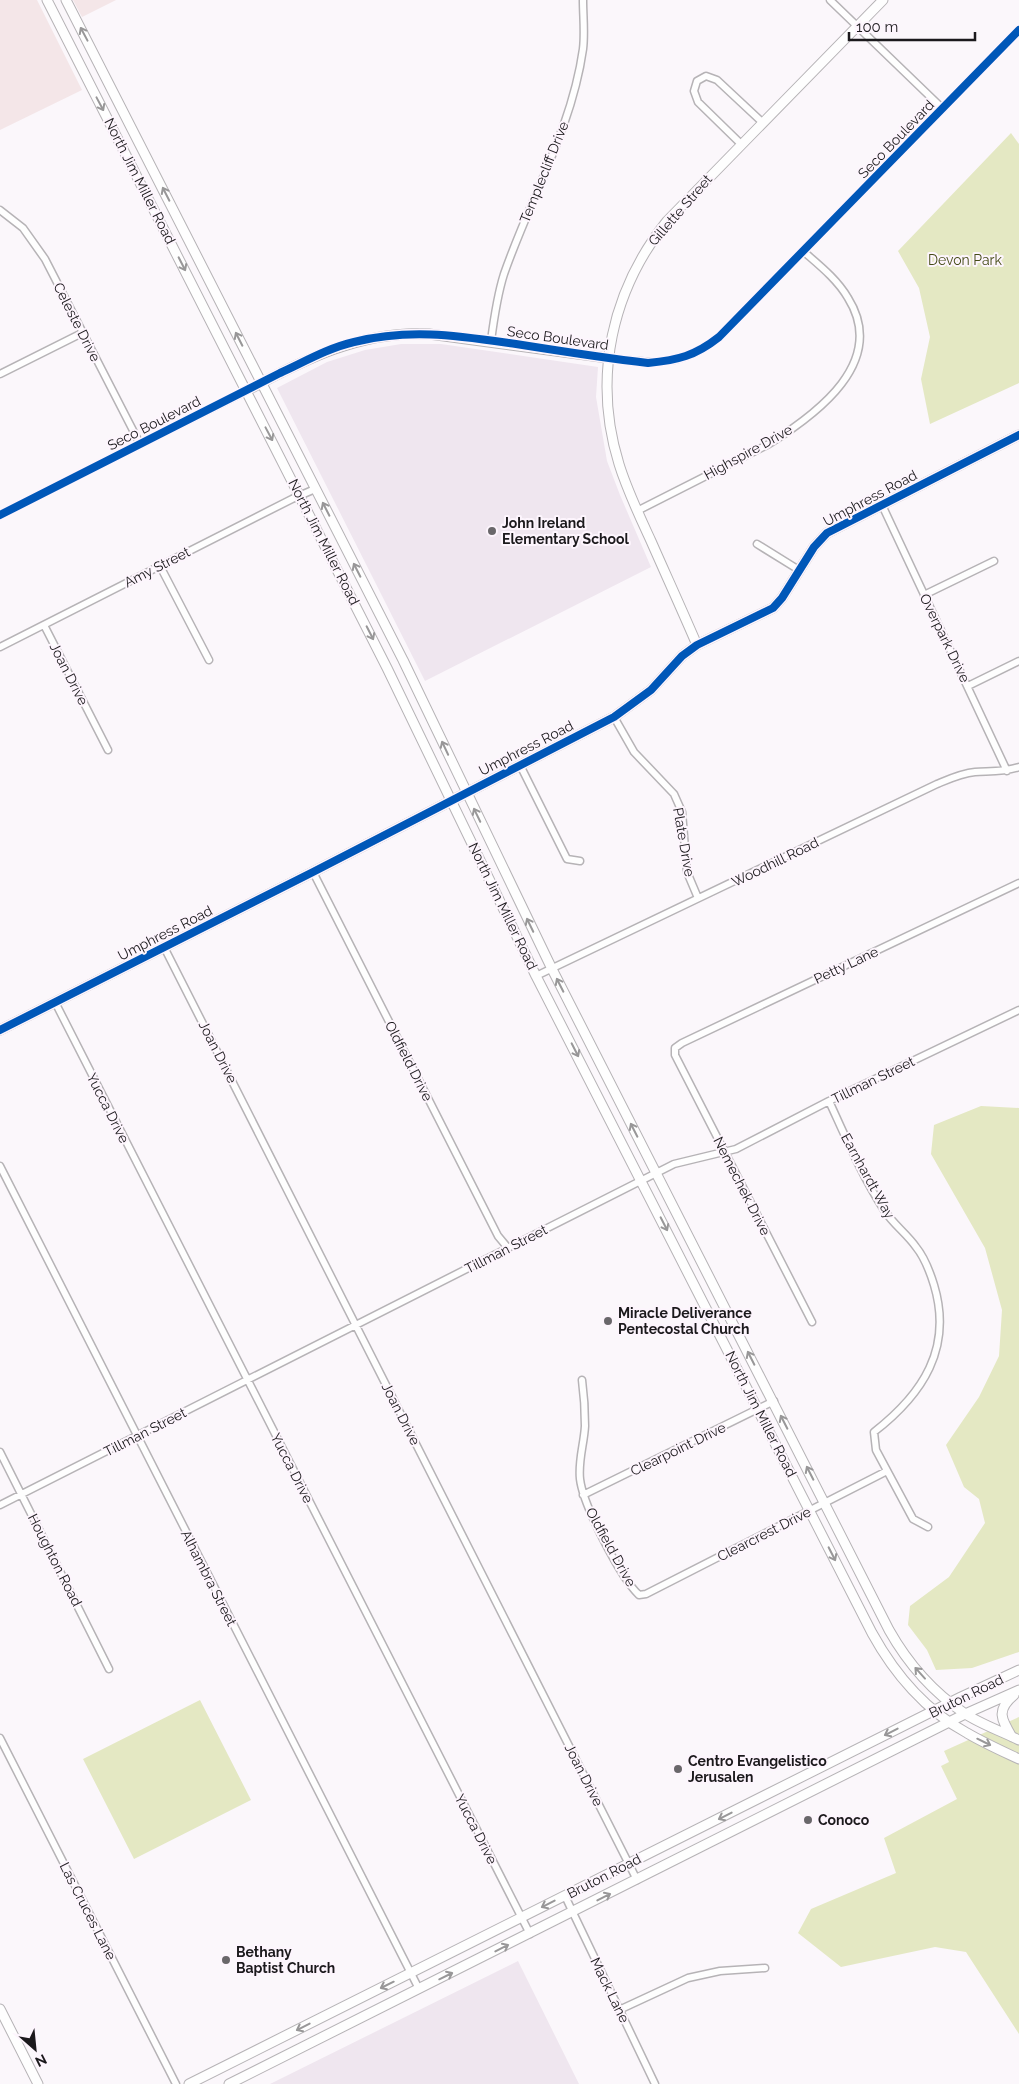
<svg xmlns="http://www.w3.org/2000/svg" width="1019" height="2084" font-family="Raleway,sans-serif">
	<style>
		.commercial { fill: #f4e6e8 }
		.built { fill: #efe6ef }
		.green { fill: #e4e8c3 }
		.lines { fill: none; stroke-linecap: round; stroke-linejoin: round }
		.street-casing { stroke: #b6b3b6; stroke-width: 9 }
		.secondary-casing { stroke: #b6b3b6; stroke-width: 11 }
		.street { stroke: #fefefe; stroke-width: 6 }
		.secondary { stroke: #fefefe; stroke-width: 9 }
		.cycleway-casing { stroke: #fdf5fd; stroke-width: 11 }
		.cycleway { stroke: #0057b8; stroke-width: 8 }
		.oneway { stroke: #989798 }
		.poi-dot { fill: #69676a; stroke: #fdf5fd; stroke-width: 2 }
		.labels { text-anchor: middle; stroke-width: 4; stroke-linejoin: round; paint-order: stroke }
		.street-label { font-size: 14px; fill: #1b191c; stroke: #fdf5fd }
		.park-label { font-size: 14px; fill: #454b17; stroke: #fdf5fd }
		.poi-label { font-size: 14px; font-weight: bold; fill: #1b191c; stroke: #fdf5fd; text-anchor: start }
	</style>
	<rect width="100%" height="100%" fill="#fbf7fb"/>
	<!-- commercial -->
	<path class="commercial" d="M0,0h37l45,90 -82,40z
		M73,0h43l-34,17z"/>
	<!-- built -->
	<path class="built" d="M401,344h40l157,23 -2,30 11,64 13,34 31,72 -226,114 -148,-293 50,-26 38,-12z
		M518,1961l61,123h-309z"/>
	<!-- green -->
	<path class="green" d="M1011,133l8,11v239l-89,41 -9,-45 9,-42 -11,-49 -21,-37z
		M981,1106l38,2v544l-47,16 -36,2 -9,-20 -19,-25 2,-19 39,-29 36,-54 -6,-24 -15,-12 -18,-42 33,-48 20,-41 3,-46 -17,-62 -54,-94 3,-29z
		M200,1700l51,100 -117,59 -51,-100z
		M1019,1717v317l-53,-82 -31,-5 -94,20 -43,-34 13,-24 85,-36 -12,-35 73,-39 -16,-33 8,-4 -5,-11z"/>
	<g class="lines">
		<!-- street casing -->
		<g class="street-casing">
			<path id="street" d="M830,0l113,109
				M741,144l-43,-42 -4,-11 3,-10 9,-5 11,4 45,42
				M0,210l23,18 22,31 95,185
				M491,341c3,-23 6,-45 13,-67 26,-75 68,-146 79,-225 2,-16 0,-33 0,-49
				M608,358c46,5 73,10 111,-21l300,-307
				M0,374l82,-41
				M882,505l125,266
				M637,511l132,-67c48,-30 119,-82 79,-146 -11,-19 -29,-33 -45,-47
				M0,515l246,-124
				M757,544l42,26
				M160,566l49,94
				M924,595l70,-34
				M44,625l64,125
				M0,647l292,-148 23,-10
				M968,686l51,-25
				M614,717l20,35 40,42 8,18 5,60 11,26
				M520,765l47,94 13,2
				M313,872l185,364 10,12
				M164,947l473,933
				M536,976l401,-192c12,-5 25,-11 38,-12 15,-1 29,0 44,-5
				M55,1002l475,932
				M829,1101c17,37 33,75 55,109 9,14 23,24 32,37 9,11 14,25 18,38 19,63 -11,109 -60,147l2,18 37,69 15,8
				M0,1166l419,823
				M812,1322l-137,-267v-7l7,-5 337,-160
				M582,1380c2,15 3,31 3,46 -1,18 -7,35 -5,53 3,26 40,98 59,116l7,-1 241,-123
				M0,1452l109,217
				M583,1495l191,-94
				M0,1505l674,-341 62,-15 93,-48 190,-91
				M0,1738l176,346
				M565,1896l90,188
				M619,2010l69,-32 32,-7 45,-3"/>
		</g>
		<!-- secondary casing -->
		<g class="secondary-casing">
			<path id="secondary" d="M47,0l340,668 149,308 336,657c22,40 54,78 95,100 17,10 35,18 52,26
				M66,0l337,660 149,309 337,661c18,32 44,62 75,83 16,11 37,18 55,27
				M246,391c57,-31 116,-61 183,-57l179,24
				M697,645c-15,-35 -31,-70 -46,-104 -12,-26 -24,-51 -32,-77 -27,-87 -7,-174 48,-243l216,-221
				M0,1030l313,-158 301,-155 37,-27 31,-34 15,-11 76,-37 9,-10 32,-51 13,-14 192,-98
				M1012,1737c-11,-18 -16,-27 2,-42
				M0,2009l38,75
				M189,2084l772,-387 58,-27
				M229,2084l736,-370 54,-24"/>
		</g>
		<!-- street -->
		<use href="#street" class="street"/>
		<!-- secondary -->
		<use href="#secondary" class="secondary"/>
		<!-- cycleway casing -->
		<g class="cycleway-casing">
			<path id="cycleway" d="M0,515l280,-142c24,-11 48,-25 74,-31 57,-14 105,-6 162,2 44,7 88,14 132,19 30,-3 47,-7 71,-26l300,-307
				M0,1030l313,-158 301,-155 37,-27 31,-34 15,-11 76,-37 9,-10 32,-51 13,-14 192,-98"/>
		</g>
		<!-- cycleway -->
		<use href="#cycleway" class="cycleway"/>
	</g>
	<!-- one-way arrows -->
	<defs><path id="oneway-shaft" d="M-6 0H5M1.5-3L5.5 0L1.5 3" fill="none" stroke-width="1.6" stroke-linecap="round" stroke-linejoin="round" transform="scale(1.25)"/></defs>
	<g class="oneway">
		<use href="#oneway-shaft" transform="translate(84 34) rotate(-118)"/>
		<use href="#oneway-shaft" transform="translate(100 104) rotate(62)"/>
		<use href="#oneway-shaft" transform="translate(166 194) rotate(-117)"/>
		<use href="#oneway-shaft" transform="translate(182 264) rotate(63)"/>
		<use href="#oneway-shaft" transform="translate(239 339) rotate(-117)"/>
		<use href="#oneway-shaft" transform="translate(269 434) rotate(62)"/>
		<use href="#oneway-shaft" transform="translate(326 509) rotate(-117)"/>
		<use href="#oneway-shaft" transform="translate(357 570) rotate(-117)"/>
		<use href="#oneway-shaft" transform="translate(370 633) rotate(63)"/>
		<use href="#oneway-shaft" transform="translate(445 748) rotate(-115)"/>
		<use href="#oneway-shaft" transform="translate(477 815) rotate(-116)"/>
		<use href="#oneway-shaft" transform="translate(530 925) rotate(-116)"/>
		<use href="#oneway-shaft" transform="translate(560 985) rotate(-117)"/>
		<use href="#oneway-shaft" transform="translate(575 1050) rotate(63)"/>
		<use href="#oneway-shaft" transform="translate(634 1130) rotate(-117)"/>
		<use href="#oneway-shaft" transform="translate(664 1224) rotate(63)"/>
		<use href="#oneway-shaft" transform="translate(751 1358) rotate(-117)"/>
		<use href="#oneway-shaft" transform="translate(784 1422) rotate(-117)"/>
		<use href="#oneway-shaft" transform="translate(810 1473) rotate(-117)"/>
		<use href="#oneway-shaft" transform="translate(832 1554) rotate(63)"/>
		<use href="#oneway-shaft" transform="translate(920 1673) rotate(-132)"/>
		<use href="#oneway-shaft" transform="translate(891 1732) rotate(153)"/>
		<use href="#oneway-shaft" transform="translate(984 1742) rotate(26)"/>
		<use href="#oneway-shaft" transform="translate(725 1816) rotate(153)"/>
		<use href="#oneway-shaft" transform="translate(604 1897) rotate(-27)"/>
		<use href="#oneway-shaft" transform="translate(548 1904) rotate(153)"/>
		<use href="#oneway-shaft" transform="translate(502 1948) rotate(-27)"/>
		<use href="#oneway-shaft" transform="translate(446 1976) rotate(-26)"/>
		<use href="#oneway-shaft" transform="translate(387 1985) rotate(154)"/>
		<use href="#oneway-shaft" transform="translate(303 2027) rotate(153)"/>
	</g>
	<!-- markers -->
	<g class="poi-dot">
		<circle cx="492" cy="531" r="5"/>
		<circle cx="608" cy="1321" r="5"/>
		<circle cx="678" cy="1769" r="5"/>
		<circle cx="808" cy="1820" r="5"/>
		<circle cx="226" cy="1960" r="5"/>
	</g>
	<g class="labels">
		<!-- street labels -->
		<g class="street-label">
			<text transform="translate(896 139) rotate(-46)" y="5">Seco Boulevard</text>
			<text transform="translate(544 172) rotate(-68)" y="5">Templecliff Drive</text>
			<text transform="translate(140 181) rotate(63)" y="5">North Jim Miller Road</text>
			<text transform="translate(680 210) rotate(-49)" y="5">Gillette Street</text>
			<text transform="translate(77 322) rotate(63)" y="5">Celeste Drive</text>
			<text transform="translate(558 338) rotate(8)" y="5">Seco Boulevard</text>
			<text transform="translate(154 423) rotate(-27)" y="5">Seco Boulevard</text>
			<text transform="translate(748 452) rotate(-29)" y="5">Highspire Drive</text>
			<text transform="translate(870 498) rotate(-28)" y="5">Umphress Road</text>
			<text transform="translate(324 542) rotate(63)" y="5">North Jim Miller Road</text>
			<text transform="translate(157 567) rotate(-27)" y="5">Amy Street</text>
			<text transform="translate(945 638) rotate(64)" y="5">Overpark Drive</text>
			<text transform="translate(69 674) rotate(63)" y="5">Joan Drive</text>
			<text transform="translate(526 748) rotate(-27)" y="5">Umphress Road</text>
			<text transform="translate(684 842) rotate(80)" y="5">Plate Drive</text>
			<text transform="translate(775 862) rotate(-26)" y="5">Woodhill Road</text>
			<text transform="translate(503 906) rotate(64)" y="5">North Jim Miller Road</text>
			<text transform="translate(165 933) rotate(-27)" y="5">Umphress Road</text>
			<text transform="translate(846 965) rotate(-25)" y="5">Petty Lane</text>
			<text transform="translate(218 1052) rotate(63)" y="5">Joan Drive</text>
			<text transform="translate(409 1061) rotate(63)" y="5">Oldfield Drive</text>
			<text transform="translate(873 1080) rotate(-26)" y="5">Tillman Street</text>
			<text transform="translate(108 1108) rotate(63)" y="5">Yucca Drive</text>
			<text transform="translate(868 1176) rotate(61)" y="5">Earnhardt Way</text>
			<text transform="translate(742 1186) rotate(63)" y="5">Nemechek Drive</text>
			<text transform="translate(506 1249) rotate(-27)" y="5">Tillman Street</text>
			<text transform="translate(401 1414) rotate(63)" y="5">Joan Drive</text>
			<text transform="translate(761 1414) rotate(63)" y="5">North Jim Miller Road</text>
			<text transform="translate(145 1432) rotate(-27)" y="5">Tillman Street</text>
			<text transform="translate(678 1449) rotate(-26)" y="5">Clearpoint Drive</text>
			<text transform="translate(292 1468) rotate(63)" y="5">Yucca Drive</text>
			<text transform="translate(764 1534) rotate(-27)" y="5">Clearcrest Drive</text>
			<text transform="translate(611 1547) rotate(61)" y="5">Oldfield Drive</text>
			<text transform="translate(55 1560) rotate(63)" y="5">Houghton Road</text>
			<text transform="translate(209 1578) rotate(63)" y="5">Alhambra Street</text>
			<text transform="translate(966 1696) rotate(-26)" y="5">Bruton Road</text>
			<text transform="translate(584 1775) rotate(63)" y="5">Joan Drive</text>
			<text transform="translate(476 1829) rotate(63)" y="5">Yucca Drive</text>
			<text transform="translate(604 1876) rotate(-27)" y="5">Bruton Road</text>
			<text transform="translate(88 1911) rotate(63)" y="5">Las Cruces Lane</text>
			<text transform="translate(610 1990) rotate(64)" y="5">Mack Lane</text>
		</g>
		<!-- park labels -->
		<g class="park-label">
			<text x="965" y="265">Devon Park</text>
		</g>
		<!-- poi labels -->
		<g class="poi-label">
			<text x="502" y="528">John Ireland<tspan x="502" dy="16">Elementary School</tspan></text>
			<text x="618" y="1318">Miracle Deliverance<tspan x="618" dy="16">Pentecostal Church</tspan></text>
			<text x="688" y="1766">Centro Evangelistico<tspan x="688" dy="16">Jerusalen</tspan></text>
			<text x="818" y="1825">Conoco</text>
			<text x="236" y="1957">Bethany<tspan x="236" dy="16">Baptist Church</tspan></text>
		</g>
	</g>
	<!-- north arrow -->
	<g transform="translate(35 2049) rotate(153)" stroke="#fdf5fd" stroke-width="4" paint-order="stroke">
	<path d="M0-4L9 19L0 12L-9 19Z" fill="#1b191c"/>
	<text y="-8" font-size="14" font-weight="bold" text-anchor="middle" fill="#1b191c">N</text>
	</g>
	<!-- scale -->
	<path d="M849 32v8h126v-8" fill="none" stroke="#1b191c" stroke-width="2.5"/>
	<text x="856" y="32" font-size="15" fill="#1b191c" stroke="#fdf5fd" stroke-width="4" paint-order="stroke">100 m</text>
</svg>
